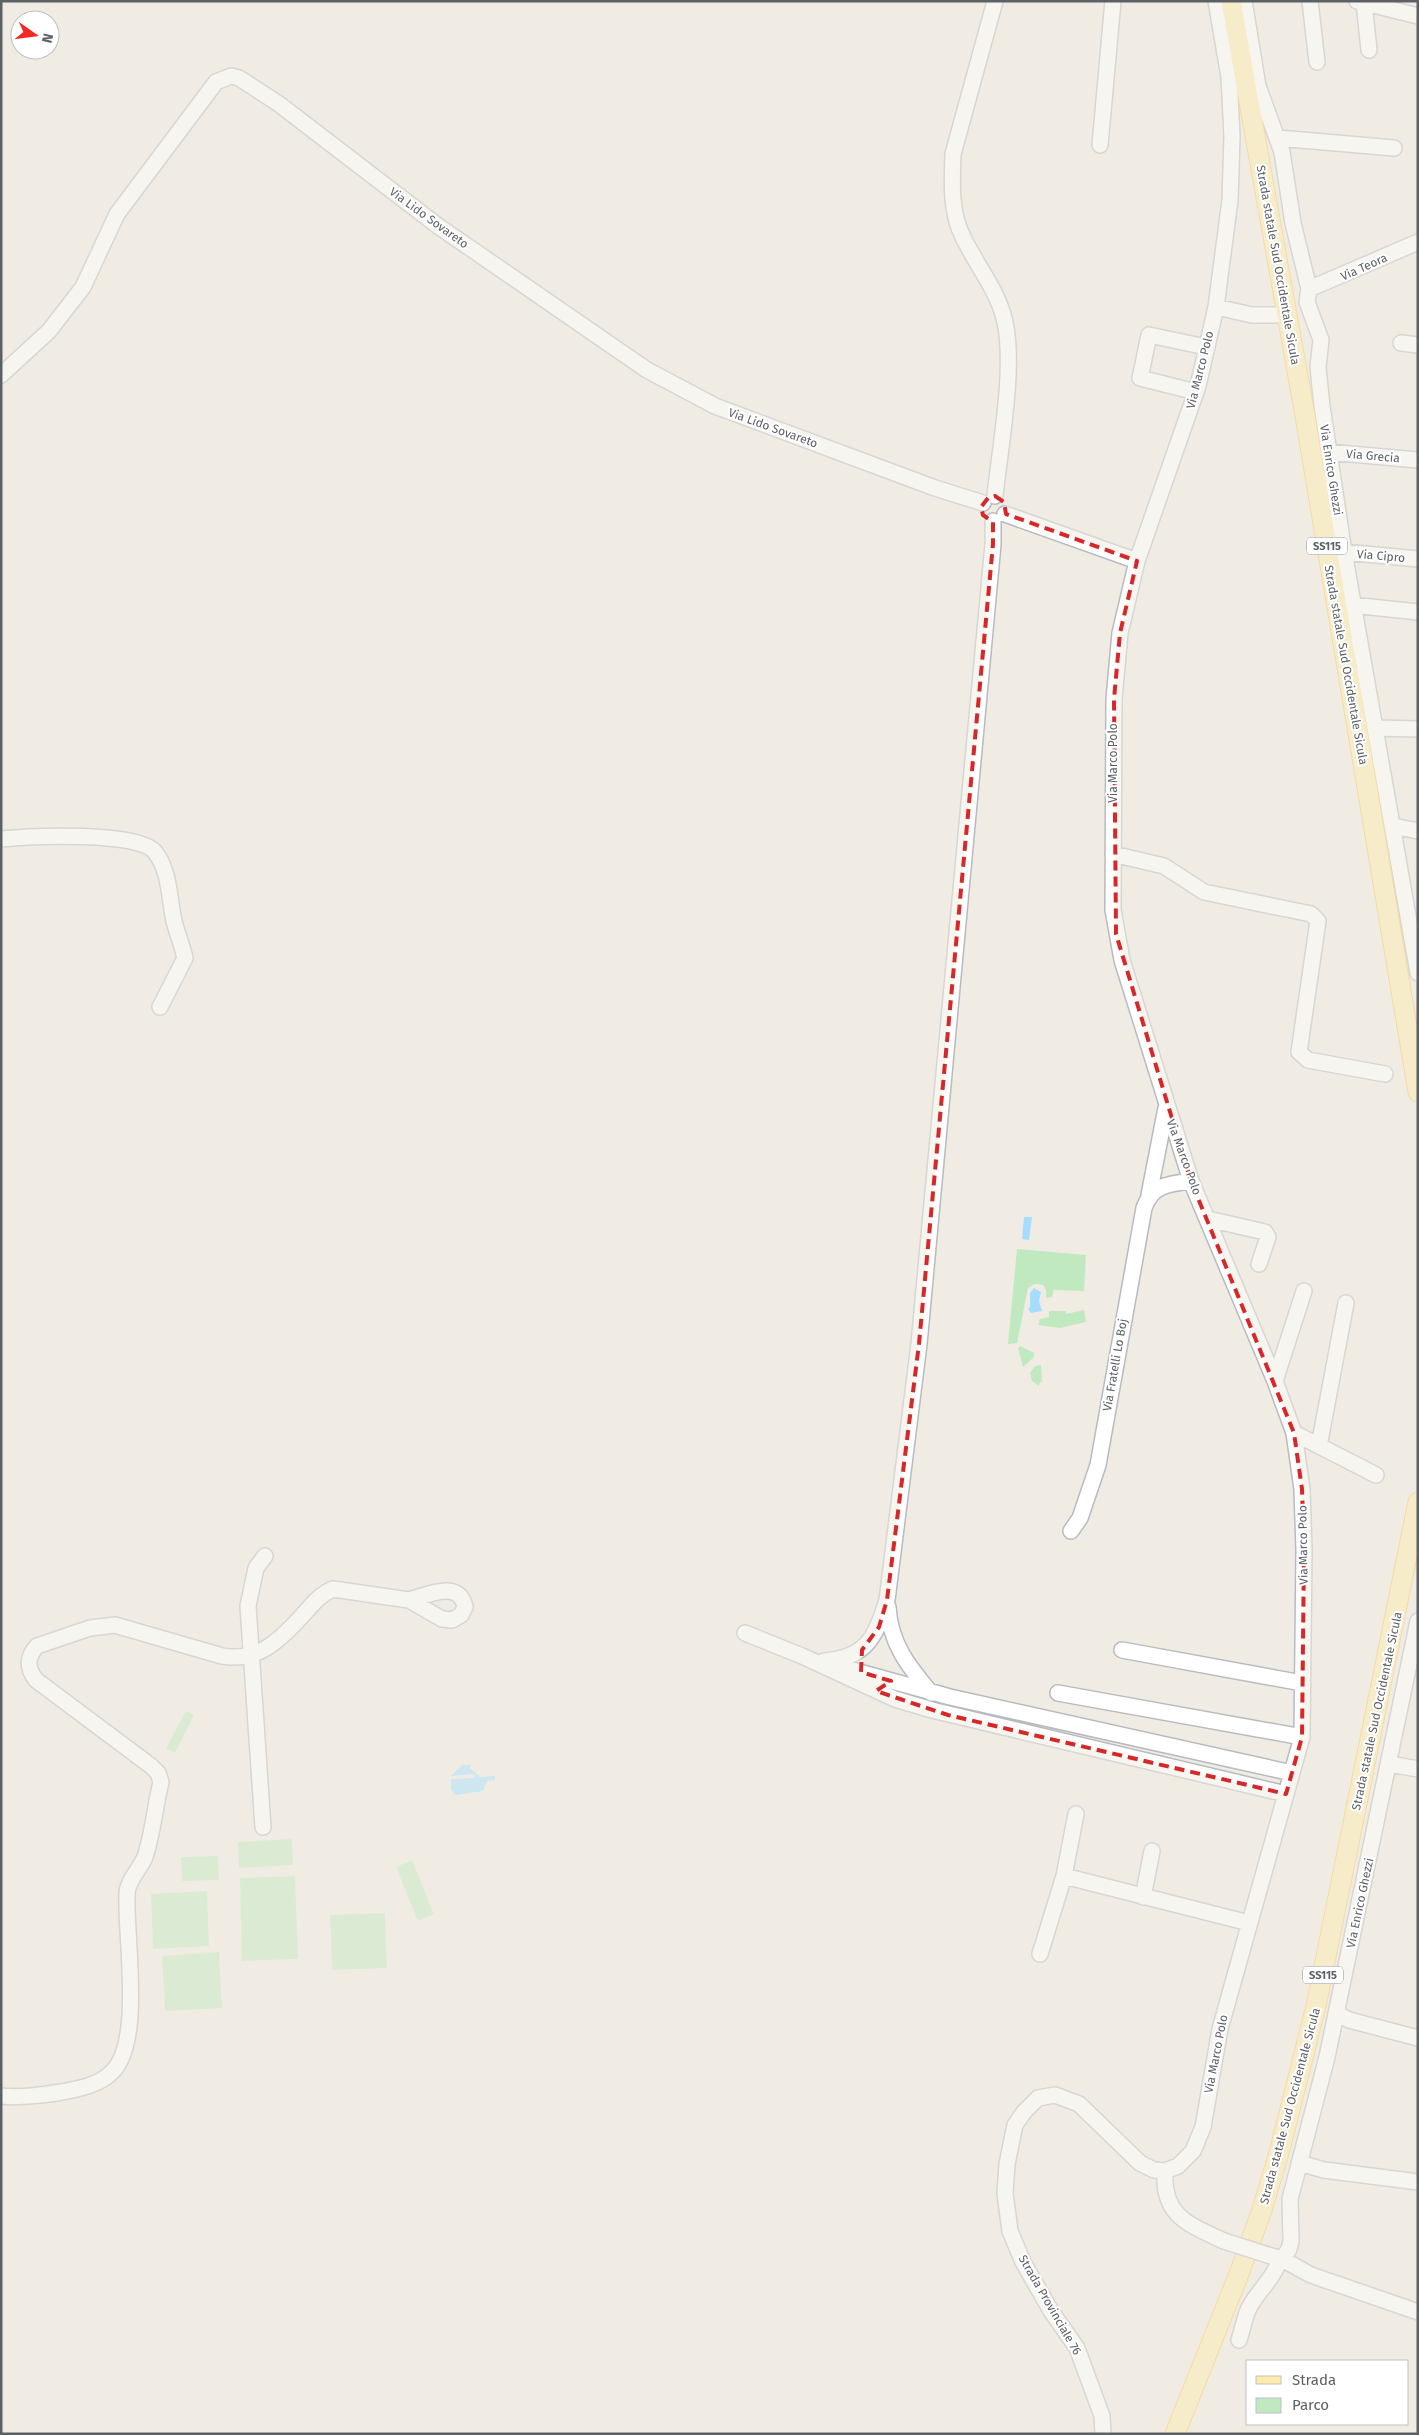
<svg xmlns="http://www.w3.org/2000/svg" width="1419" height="2435" font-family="'Fira Sans',sans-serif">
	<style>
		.green { fill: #c1e9bf }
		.water { fill: #a5ddff }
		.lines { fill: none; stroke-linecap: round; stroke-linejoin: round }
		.minor-casing { stroke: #b7babf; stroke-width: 18 }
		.major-casing { stroke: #fbc251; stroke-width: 21 }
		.minor { stroke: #fff; stroke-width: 15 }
		.major { stroke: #ffecaa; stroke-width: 19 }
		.minor-bridge-casing { stroke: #b7babf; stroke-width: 18; stroke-linecap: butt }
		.minor-bridge { stroke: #fff; stroke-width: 15 }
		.marked { fill: none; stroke: #d62828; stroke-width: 4; stroke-dasharray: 10 6; stroke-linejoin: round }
		.labels { text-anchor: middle; stroke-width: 4; stroke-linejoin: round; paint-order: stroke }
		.shield { fill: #fff; stroke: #8d9094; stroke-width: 1 }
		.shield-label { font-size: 11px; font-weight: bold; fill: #5c6166 }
		.street-label { font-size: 12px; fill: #5c6166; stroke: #fff }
	</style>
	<rect width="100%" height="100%" fill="#f0ece4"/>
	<!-- green -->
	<path class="green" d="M1017,1249l69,6 -2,36 -30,-1 -2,7 -6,1v-8l-3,-5 -8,-1 -7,4 -11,55 -9,1z
		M1084,1310l2,12 -26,6 -22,-3 2,-6 9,-2v-6h17v3z
		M1020,1346l14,7v4l-11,10 -5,-19z
		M1041,1365l1,17h-2l-1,4 -7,-5 -2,-8 5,-7z
		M186,1711l8,4 -19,38 -9,-5z
		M292,1839l1,26 -54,3 -1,-26z
		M218,1856l1,24 -37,1 -1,-24z
		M412,1860l22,54 -16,7 -22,-54z
		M295,1876l3,83 -56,2 -2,-83z
		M207,1891l2,55 -56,3 -2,-55z
		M385,1913l2,55 -55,2 -2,-55z
		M219,1952l3,56 -57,3 -3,-55z"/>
	<!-- water -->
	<path class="water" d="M1024,1217h8l-3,23 -7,-1z
		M1034,1288l7,4 -2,9 3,10 -11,2 -3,-4 2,-2v-14z
		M462,1765h8v3l10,9 15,-1v4l-8,1 -4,10 -27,4 -5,-5v-11l22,-1 2,-2 -2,-2 -22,2z"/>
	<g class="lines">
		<!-- minor casing -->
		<g class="minor-casing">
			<path id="minor" d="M1244,1l14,85 24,66 11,71 16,66 -2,13 14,38 -3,27 4,39 22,146 74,421
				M1310,1l7,61
				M1357,1l61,15
				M1364,3l5,47
				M1278,138l116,10
				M1100,145l13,-144
				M1309,289l109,-47
				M1216,307l36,8h24
				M1401,343l17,2
				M1,375l48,-44 34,-44 34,-73 99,-132 15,-6 8,2 40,26 159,122 209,144 68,36 220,82 48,15
				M1196,392l-56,-14 9,-43 57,12
				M1329,452l89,8
				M995,496c5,-49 20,-127 10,-174 -7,-32 -29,-57 -42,-85 -13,-25 -11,-56 -10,-83l42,-153
				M1005,514l132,47
				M1344,552l74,7
				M1352,605l66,7
				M1375,728l43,1
				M1393,826l25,5
				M1,839c28,-3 138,-8 154,13 15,19 14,46 19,69 3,12 8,24 11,37l-25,49
				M1113,854l51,12 40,26 107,22 7,7 -19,131 9,8 77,14
				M1149,1195l17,-87
				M1208,1219l57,13 3,5 -9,27
				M1275,1381l29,-90
				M1294,1433l82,42
				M1319,1446l27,-143
				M1071,1531l9,-13 18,-53 46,-257c8,-23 24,-24 47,-27
				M888,1607c2,36 20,59 43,86
				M745,1633l57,23 93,43 37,11 354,84
				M1122,1650l180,33
				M824,1661c42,-3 52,-24 63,-61l32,-256 74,-800v-23
				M841,1667l109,30 342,76
				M1058,1693l244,44
				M1389,1764l29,5
				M263,1827l-15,-221 8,-38 9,-12
				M1064,1876l12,-62
				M1143,1897l9,-46
				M1040,1954l24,-78 185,47
				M1336,2013l13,7 69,18
				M1,2096c21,2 41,-1 61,-4 16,-3 37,-7 49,-19 33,-29 14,-137 16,-179 0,-13 13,-25 18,-37 8,-24 10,-51 16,-75l-3,-9 -7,-7 -115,-86c-9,-12 -10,-22 1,-34l53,-18 25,-3 107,31c35,6 56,-14 79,-39 10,-11 18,-22 32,-28l76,11 33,19 10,1 9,-5 4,-8c-6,-28 -37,-12 -56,-7
				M1299,2163l25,7 94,12
				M1165,2171c-3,45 23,53 59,70
				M1271,2256l9,2 5,-3 4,-6 2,-8 -1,-42 37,-142 91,-436
				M1239,2340c3,-9 5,-20 9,-30 9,-19 27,-32 32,-52l31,17 107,37
				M1103,2434l-1,-18 -25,-68 -26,-37 -28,-49 -13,-31 -5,-38 2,-29 8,-39 9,-13 14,-14 17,-3 24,9 61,59 14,7 11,1 13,-5 15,-15 10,-24 17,-98 82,-292 2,-187 -2,-61 -8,-56 -19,-52 -84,-200 -69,-221 -9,-50 1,-211 6,-66 17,-72 61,-175 18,-79 14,-107 2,-64 -3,-59 -13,-76"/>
		</g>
		<!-- major casing -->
		<g class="major-casing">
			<path id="major" d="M1231,1l73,409 114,682
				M1175,2434l64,-160 23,-64 18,-61 36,-143 102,-504"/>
		</g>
		<!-- minor -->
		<use href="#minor" class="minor"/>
		<!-- major -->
		<use href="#major" class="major"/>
		<!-- minor-bridge casing -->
		<g class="minor-bridge-casing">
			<path id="minor-bridge" d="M1224,2241l47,15"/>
		</g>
		<!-- minor-bridge -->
		<use href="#minor-bridge" class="minor-bridge"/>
	</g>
	<!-- marked area -->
	<path d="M0 0H1419V2435H0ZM995,496l9,6 2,12 131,47 -17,72 -6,66 2,235 75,247 103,252 8,56 2,61 -2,187 -16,57 -338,-79 -72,-24 15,-10 -30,-9 1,-22 17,-23 8,-27 32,-256 74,-800v-22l-10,-7 -2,-8 7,-9z" fill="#f0ece4" fill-opacity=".55" fill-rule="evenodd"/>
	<path class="marked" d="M995,496l9,6 2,12 131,47 -17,72 -6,66 2,235 75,247 103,252 8,56 2,61 -2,187 -16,57 -338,-79 -72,-24 15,-10 -30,-9 1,-22 17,-23 8,-27 32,-256 74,-800v-22l-10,-7 -2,-8 7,-9z"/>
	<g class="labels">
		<!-- shield labels -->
		<g class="shield">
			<rect x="1307" y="537.5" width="40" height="17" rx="4"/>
			<rect x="1303" y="1966.5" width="40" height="17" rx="4"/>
		</g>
		<g class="shield-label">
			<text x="1327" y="550">SS115</text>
			<text x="1323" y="1979">SS115</text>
		</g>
		<!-- street labels -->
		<g class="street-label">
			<text transform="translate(429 218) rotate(36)" y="4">Via Lido Sovareto</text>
			<text transform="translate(1278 265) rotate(80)" y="4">Strada statale Sud Occidentale Sicula</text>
			<text transform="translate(1364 267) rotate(-24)" y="4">Via Teora</text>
			<text transform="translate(1200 370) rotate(-76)" y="4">Via Marco Polo</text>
			<text transform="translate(773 428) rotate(20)" y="4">Via Lido Sovareto</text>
			<text transform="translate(1373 456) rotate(5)" y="4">Via Grecia</text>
			<text transform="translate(1331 470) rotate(81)" y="4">Via Enrico Ghezzi</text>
			<text transform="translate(1381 556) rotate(5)" y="4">Via Cipro</text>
			<text transform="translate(1346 665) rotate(80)" y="4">Strada statale Sud Occidentale Sicula</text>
			<text transform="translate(1113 763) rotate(-90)" y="4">Via Marco Polo</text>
			<text transform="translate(1184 1157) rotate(70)" y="4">Via Marco Polo</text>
			<text transform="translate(1115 1365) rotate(-80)" y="4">Via Fratelli Lo Boj</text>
			<text transform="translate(1303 1545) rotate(-91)" y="4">Via Marco Polo</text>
			<text transform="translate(1377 1711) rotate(-78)" y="4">Strada statale Sud Occidentale Sicula</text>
			<text transform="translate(1360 1903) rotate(-78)" y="4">Via Enrico Ghezzi</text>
			<text transform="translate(1216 2054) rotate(-79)" y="4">Via Marco Polo</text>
			<text transform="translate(1290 2106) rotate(-75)" y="4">Strada statale Sud Occidentale Sicula</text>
			<text transform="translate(1050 2305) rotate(60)" y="4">Strada Provinciale 76</text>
		</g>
	</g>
	<!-- border -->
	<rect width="1419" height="2435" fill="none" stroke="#5c6166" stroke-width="5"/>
	<!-- legend -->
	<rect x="1246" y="2360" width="162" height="65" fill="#ffffff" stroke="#bec0c2"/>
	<rect x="1256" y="2376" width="25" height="8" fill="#ffecaa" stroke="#bec0c2"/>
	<text x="1292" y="2385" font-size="15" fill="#5c6166">Strada</text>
	<rect x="1256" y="2398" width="25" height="15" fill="#c1e9bf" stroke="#bec0c2"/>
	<text x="1292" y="2410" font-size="15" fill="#5c6166">Parco</text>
	<!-- north arrow -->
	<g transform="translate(35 35) rotate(104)"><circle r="24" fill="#ffffff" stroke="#bec0c2"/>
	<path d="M0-4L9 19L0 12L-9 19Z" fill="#f52924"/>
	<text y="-8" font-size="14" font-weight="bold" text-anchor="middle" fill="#5c6166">N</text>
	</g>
</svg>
